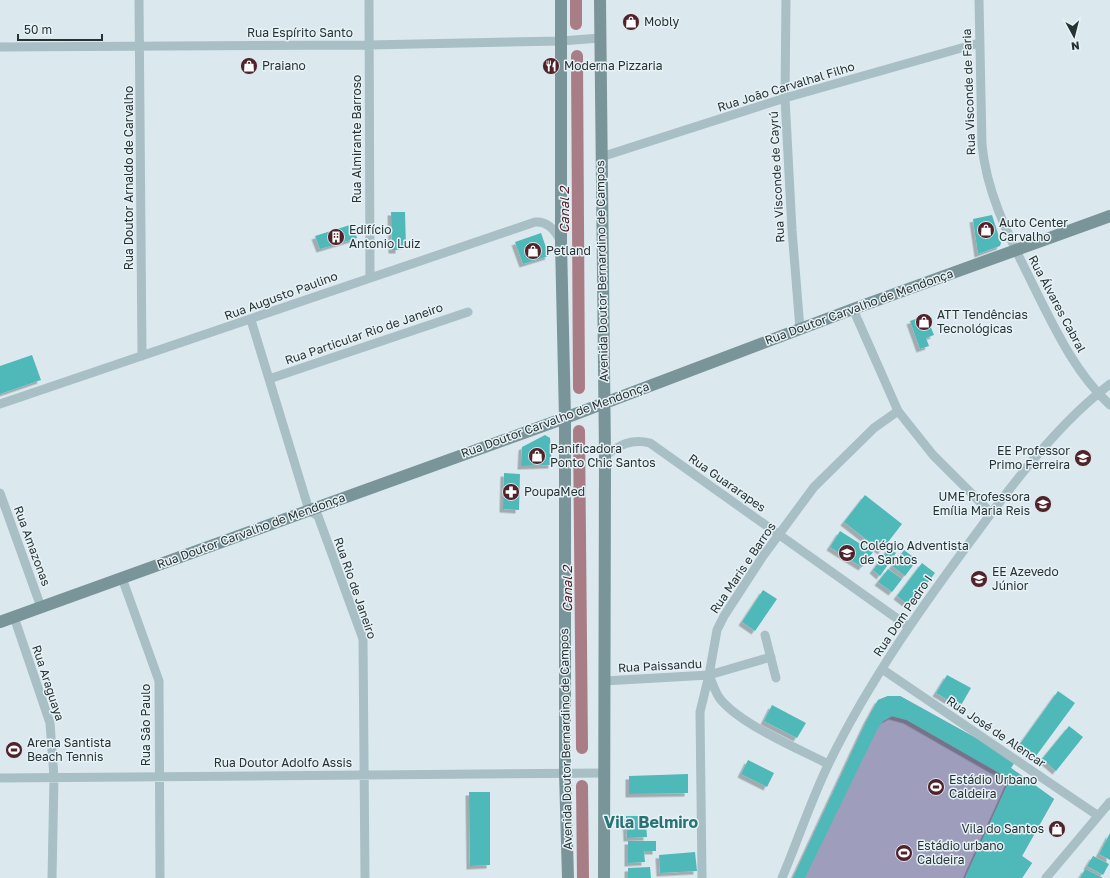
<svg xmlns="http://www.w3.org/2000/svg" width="1110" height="878" font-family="'Golos Text',sans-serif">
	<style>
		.green { fill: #9f9dbc }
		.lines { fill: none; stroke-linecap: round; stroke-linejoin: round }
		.canal { stroke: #a97d86; stroke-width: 12 }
		.building { fill: #4fb9b9; filter: url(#shadow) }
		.street { stroke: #a8bfc5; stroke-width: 9 }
		.secondary { stroke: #7a9599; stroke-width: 12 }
		.labels { text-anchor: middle; stroke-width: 3; stroke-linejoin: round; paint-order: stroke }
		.poi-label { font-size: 12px; fill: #273233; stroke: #e7f2f7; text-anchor: start }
		.street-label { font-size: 12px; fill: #273233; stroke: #e7f2f7 }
		.water-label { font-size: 13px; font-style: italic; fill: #50222a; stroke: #e7f2f7 }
		.district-label { font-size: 16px; font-weight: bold; fill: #287474; stroke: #e7f2f7 }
	</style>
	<defs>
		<filter id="shadow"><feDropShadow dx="-3.5" dy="3.5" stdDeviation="0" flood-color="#0004"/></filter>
	</defs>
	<rect width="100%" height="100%" fill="#dbe9ef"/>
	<!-- green -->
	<path class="green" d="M888,696h12l85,47 26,25 43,31 -32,57 10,7 -10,15h-229l73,-156 12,-22z"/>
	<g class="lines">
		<!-- canal -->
		<path class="canal" d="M576,0v24
			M577,56l2,332
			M579,431l3,317
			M582,786l1,92"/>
	</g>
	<!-- building -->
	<path class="building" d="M391,212h14l1,34h-7v4h-7z
		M992,215l9,28 -1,3 -22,8 -5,-35z
		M353,224l4,14 -37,11 -5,-13z
		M541,233l8,23 -26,8 -8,-22z
		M926,315l8,20 -8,3 3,8 -9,3 -10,-28z
		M32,355l9,25 -41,14v-28z
		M545,435l5,3 2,27 -31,1 1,-19z
		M504,473l16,1 -1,36 -16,-1z
		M865,495l37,29 -21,27 -37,-29z
		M840,531l33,21 -11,15 -32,-20z
		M889,548l7,5 -16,23 -7,-6z
		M904,550l13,10 -12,16 -13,-10z
		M922,563l13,10 -25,33 -13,-10z
		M888,569l14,10 -10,13 -14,-10z
		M763,590l14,9 -22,32 -13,-9z
		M947,675l24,13 -11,19 -24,-14z
		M1058,691l17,12 -39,53 -16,-12z
		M888,696h12l85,47 30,19 -4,6 43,31 -32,57 10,7 -10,15h-57l45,-99 -103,-59 -15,-4 -9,5 -6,9 -72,148h-12l73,-156 12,-22z
		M772,705l34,18 -9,15 -33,-17z
		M1069,726l14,11 -27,34 -14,-12z
		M748,760l26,13 -7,14 -26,-13z
		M688,774v19l-59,1v-18z
		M469,792h21v73l-20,1z
		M626,816h13l1,8 6,-1 1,14 -20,1z
		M1110,833v27l-11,-6z
		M628,841h28v10h-12l1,11 -17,1z
		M695,852l2,19 -37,2 -1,-18z
		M1093,856l16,8 -6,11 -16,-9z
		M650,867l1,11h-23v-10z
		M1085,869l18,9h-23z"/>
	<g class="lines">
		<!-- street -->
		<path class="street" d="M139,0l3,356
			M369,0l1,277
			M786,0l-1,98 7,132 8,99
			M979,0l3,145c5,51 29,95 51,140 21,42 42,88 77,120
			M0,47l369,-2 192,-4 39,-3
			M601,157l184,-59 194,-55
			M853,309l45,102 35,44 58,58
			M251,320l58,190 9,6 45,123 2,239
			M269,379l199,-67
			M0,404c178,-60 356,-122 535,-182 13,-1 21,9 26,20
			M605,456c14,-11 27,-18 45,-13l259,184
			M0,493l41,114
			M122,578l37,103 1,197
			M14,617l36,106 4,54 -2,101
			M765,635l11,43
			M882,669l215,146
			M709,675l62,-18
			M604,681l105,-6c4,9 6,18 12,25 21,25 78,49 107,64
			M0,778l604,-5
			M702,878l-2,-166 9,-37 8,-45 7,-14 39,-60 51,-69 60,-59 24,-17
			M782,878c16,-38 29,-78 47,-115 41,-84 96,-161 152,-236 36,-49 80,-106 129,-143
			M1046,878l64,-76"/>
		<!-- secondary -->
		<path class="secondary" d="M561,0v243l4,175v355l3,105
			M600,0l5,456 -1,422
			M0,622l565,-204 288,-109 257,-93"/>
	</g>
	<!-- icons -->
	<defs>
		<g id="shop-disc" transform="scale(0.9)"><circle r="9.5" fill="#50222a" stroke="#e7f2f7"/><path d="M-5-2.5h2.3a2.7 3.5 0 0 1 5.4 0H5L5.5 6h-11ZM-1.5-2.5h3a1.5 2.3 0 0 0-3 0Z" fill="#fff"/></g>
		<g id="restaurant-disc" transform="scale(0.9)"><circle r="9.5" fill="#50222a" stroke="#e7f2f7"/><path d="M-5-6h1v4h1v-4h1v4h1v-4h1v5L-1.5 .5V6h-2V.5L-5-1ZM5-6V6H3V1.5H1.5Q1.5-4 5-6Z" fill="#fff"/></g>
		<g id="building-disc" transform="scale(0.9)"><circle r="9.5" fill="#50222a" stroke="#e7f2f7"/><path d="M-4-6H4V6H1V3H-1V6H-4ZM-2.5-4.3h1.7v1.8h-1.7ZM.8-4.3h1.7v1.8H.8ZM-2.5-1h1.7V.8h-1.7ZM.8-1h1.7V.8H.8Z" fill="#fff"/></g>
		<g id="school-disc" transform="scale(0.9)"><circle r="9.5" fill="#50222a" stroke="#e7f2f7"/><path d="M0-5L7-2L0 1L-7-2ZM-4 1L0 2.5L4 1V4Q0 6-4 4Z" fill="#fff"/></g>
		<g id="pharmacy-disc" transform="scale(0.9)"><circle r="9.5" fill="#50222a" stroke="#e7f2f7"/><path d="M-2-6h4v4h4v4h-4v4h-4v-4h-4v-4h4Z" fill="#fff"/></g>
		<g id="stadium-disc" transform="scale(0.9)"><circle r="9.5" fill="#50222a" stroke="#e7f2f7"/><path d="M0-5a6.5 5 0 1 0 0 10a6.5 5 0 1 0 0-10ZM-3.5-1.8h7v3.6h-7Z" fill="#fff"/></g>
	</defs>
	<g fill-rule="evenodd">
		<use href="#shop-disc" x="631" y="22"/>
		<use href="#shop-disc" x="249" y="66"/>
		<use href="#restaurant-disc" x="551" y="66"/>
		<use href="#shop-disc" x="986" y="230"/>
		<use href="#building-disc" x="336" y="237"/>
		<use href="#shop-disc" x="533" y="251"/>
		<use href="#shop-disc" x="924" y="322"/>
		<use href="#shop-disc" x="537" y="456"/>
		<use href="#school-disc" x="1083" y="458"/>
		<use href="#pharmacy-disc" x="511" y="492"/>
		<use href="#school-disc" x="1043" y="504"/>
		<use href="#school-disc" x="847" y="553"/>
		<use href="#school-disc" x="979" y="579"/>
		<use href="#stadium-disc" x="14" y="750"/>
		<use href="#stadium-disc" x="936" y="787"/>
		<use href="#shop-disc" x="1057" y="829"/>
		<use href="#stadium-disc" x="904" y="853"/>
	</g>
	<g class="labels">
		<!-- poi labels -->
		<g class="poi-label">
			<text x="644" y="26">Mobly</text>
			<text x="262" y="70">Praiano</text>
			<text x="564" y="70">Moderna Pizzaria</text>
			<text x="999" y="227">Auto Center<tspan x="999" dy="14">Carvalho</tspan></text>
			<text x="349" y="234">Edifício<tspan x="349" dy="14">Antonio Luiz</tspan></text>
			<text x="546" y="255">Petland</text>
			<text x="937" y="319">ATT Tendências<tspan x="937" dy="14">Tecnológicas</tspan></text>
			<text x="550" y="453">Panificadora<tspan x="550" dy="14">Ponto Chic Santos</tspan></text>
			<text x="1070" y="455" text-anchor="end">EE Professor<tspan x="1070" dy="14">Primo Ferreira</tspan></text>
			<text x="524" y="496">PoupaMed</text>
			<text x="1030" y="501" text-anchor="end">UME Professora<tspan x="1030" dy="14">Emília Maria Reis</tspan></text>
			<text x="860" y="550">Colégio Adventista<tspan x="860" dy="14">de Santos</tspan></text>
			<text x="992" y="576">EE Azevedo<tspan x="992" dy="14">Júnior</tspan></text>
			<text x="27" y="747">Arena Santista<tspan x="27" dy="14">Beach Tennis</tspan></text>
			<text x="949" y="784">Estádio Urbano<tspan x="949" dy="14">Caldeira</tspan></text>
			<text x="1044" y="833" text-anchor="end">Vila do Santos</text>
			<text x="917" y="850">Estádio urbano<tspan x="917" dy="14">Caldeira</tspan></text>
		</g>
		<!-- street labels -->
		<g class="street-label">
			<text x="300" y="37">Rua Espírito Santo</text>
			<text transform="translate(786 87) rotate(-17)" y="4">Rua João Carvalhal Filho</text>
			<text transform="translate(969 92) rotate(-92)" y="4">Rua Visconde de Faria</text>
			<text transform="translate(357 139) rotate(-90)" y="4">Rua Almirante Barroso</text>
			<text transform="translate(777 177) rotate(-93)" y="4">Rua Visconde de Cayrú</text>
			<text transform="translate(129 178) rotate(-90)" y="4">Rua Doutor Arnaldo de Carvalho</text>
			<text transform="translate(602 271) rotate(-91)" y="4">Avenida Doutor Bernardino de Campos</text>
			<text transform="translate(281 296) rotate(-20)" y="4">Rua Augusto Paulino</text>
			<text transform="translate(1057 304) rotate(62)" y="4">Rua Álvares Cabral</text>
			<text transform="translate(859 307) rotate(-20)" y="4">Rua Doutor Carvalho de Mendonça</text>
			<text transform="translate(364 334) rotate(-19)" y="4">Rua Particular Rio de Janeiro</text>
			<text transform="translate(555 420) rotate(-20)" y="4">Rua Doutor Carvalho de Mendonça</text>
			<text transform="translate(727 483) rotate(35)" y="4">Rua Guararapes</text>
			<text transform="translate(251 531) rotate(-20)" y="4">Rua Doutor Carvalho de Mendonça</text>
			<text transform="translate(32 546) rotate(70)" y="4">Rua Amazonas</text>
			<text transform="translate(743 568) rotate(-56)" y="4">Rua Maris e Barros</text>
			<text transform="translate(355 588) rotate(71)" y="4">Rua Rio de Janeiro</text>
			<text transform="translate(903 616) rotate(-56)" y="4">Rua Dom Pedro I</text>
			<text transform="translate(660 666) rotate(-3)" y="4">Rua Paissandu</text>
			<text transform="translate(48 683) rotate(72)" y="4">Rua Araguaya</text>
			<text transform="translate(146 725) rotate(-90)" y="4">Rua São Paulo</text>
			<text transform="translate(996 732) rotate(34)" y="4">Rua José de Alencar</text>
			<text transform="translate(566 739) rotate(-91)" y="4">Avenida Doutor Bernardino de Campos</text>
			<text x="283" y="767">Rua Doutor Adolfo Assis</text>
		</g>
		<!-- water labels -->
		<g class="water-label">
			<text transform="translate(564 210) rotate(-90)" y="5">Canal 2</text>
			<text transform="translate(567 589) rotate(-90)" y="5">Canal 2</text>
		</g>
		<!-- district labels -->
		<g class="district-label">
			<text x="651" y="828">Vila Belmiro</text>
		</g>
	</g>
	<!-- north arrow -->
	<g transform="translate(1074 36) rotate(173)" stroke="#e7f2f7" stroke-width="3" paint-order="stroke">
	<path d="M0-3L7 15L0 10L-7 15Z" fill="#273233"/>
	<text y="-6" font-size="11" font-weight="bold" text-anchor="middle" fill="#273233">N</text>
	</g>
	<!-- scale -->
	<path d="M18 34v6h84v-6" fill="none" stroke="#273233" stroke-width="2"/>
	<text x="24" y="34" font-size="12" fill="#273233" stroke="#e7f2f7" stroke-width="3" paint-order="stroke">50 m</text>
</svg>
